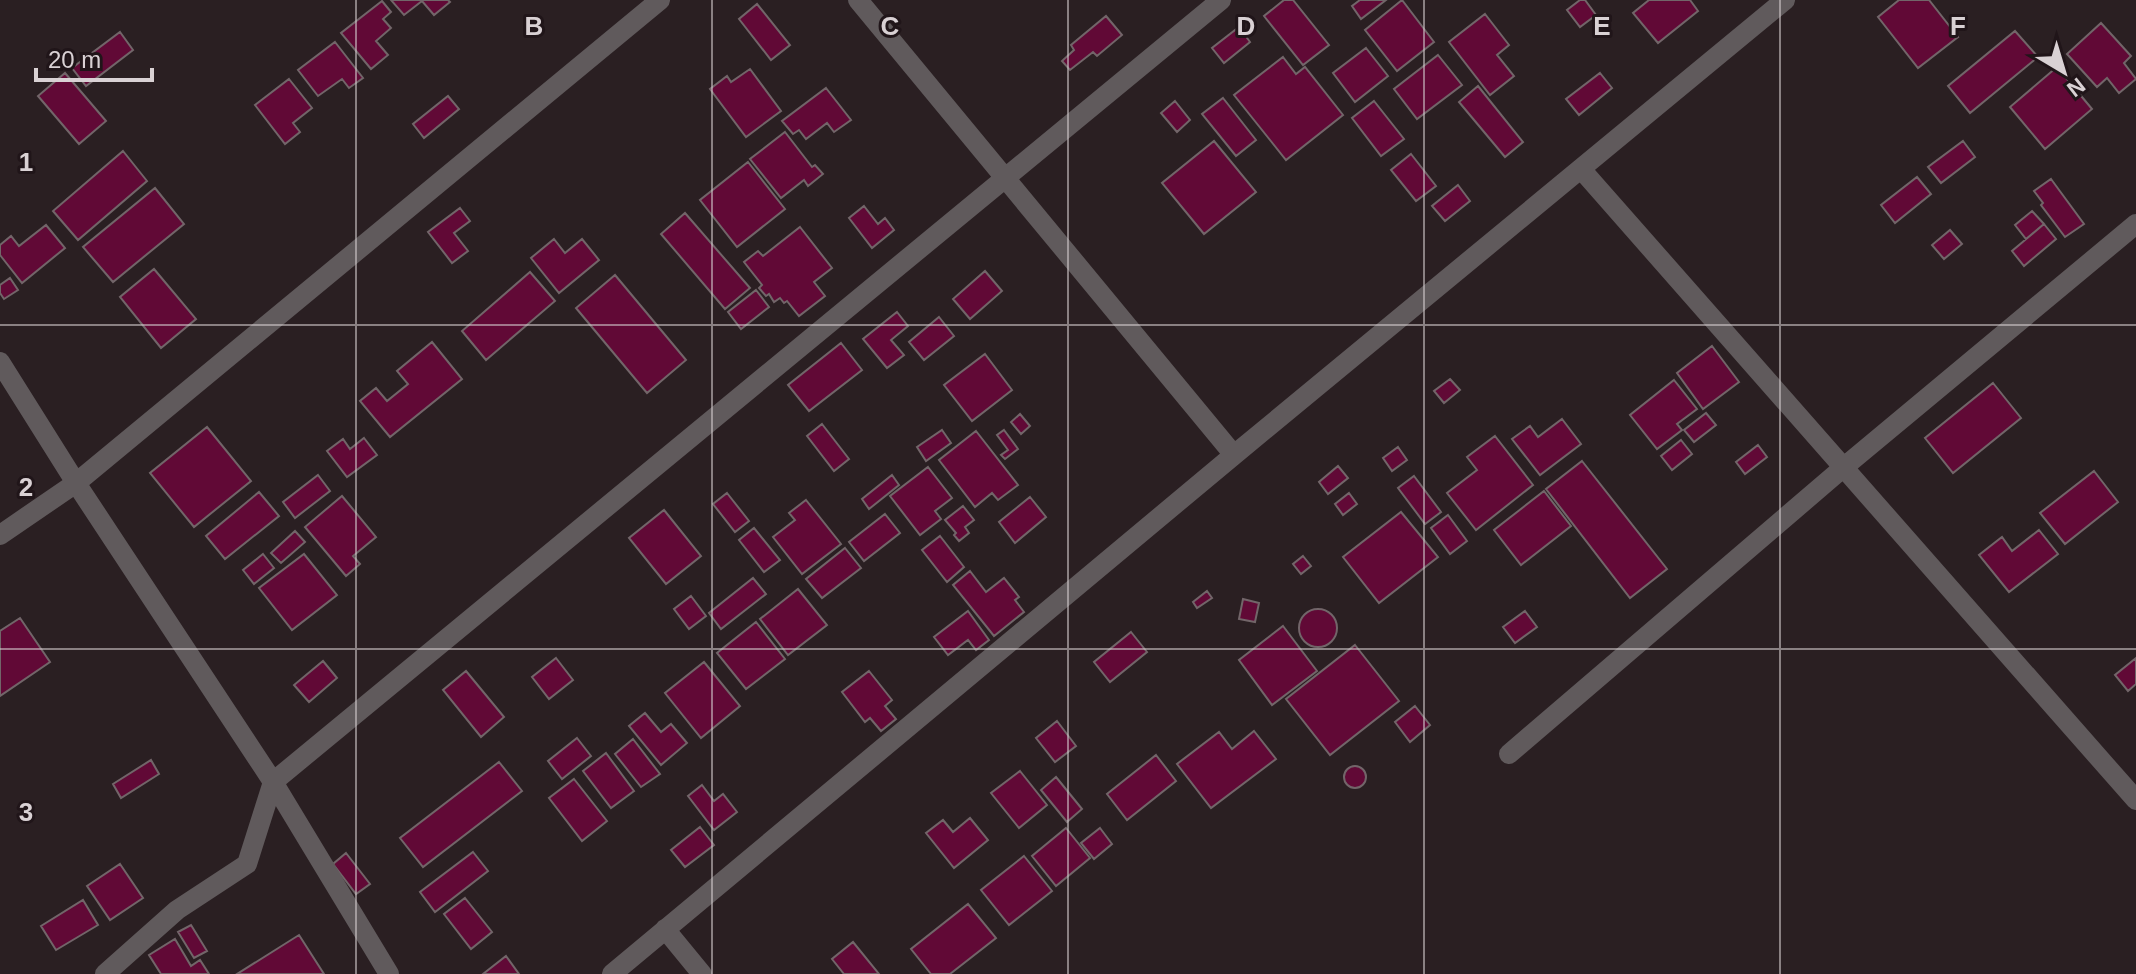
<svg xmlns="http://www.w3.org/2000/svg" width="2136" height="974" font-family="Arial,sans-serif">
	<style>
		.building { fill: #610936; stroke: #726569; stroke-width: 2 }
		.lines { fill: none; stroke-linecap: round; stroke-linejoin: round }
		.minor { stroke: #605a5c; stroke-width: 20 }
		.grid { fill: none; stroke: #d9d1d4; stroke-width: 2; stroke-opacity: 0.55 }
		.grid-label { font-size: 26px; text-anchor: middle; font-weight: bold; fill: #d9d1d4; stroke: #201519; stroke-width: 6; stroke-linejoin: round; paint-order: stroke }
	</style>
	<rect width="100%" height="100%" fill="#2a1f22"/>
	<!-- building -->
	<path class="building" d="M391,0h57l2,2 -16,13 -12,-14 -18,14z
		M1284,0h9l36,45 -26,20 -39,-49z
		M1360,0h26l-25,19 -9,-13z
		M1402,0l32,42 -37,29 -32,-41z
		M1580,0h5l11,15 -16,12 -13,-17z
		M1649,0h41l8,11 -40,32 -25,-30z
		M1899,0h30l29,37 -40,31 -40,-51z
		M382,1l9,11 -8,7 8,9 -15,13 12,14 -17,14 -30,-36z
		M757,4l33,41 -19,15 -32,-41z
		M1485,14l24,31 -12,10 17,21 -24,19 -41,-53z
		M1106,16l16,19 -25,21 -4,-4 -23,18 -8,-9 12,-11 -3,-5z
		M2101,23l30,33 -7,7 12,16 -17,14 -12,-15 -10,9 -30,-33z
		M1239,27l11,15 -26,21 -12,-15z
		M2015,31l23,26 -68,56 -22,-27z
		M120,32l13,18 -47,36 -14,-18z
		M335,42l28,36 -14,10 -7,-9 -24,17 -20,-26z
		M1366,48l22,28 -33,26 -22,-29z
		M1438,55l24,30 -45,34 -23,-30z
		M1283,57l13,17 9,-7 38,48 -57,45 -52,-65z
		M2057,67l35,42 -47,40 -35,-42z
		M750,69l31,42 -35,26 -36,-48 17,-13 4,6z
		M65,73l41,48 -27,23 -41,-48z
		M1600,73l12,15 -33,27 -13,-16z
		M289,79l23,29 -19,15 7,9 -15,12 -30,-39z
		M1478,86l45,56 -18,15 -46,-55z
		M826,88l25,32 -17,12 -7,-9 -21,16 -7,-9 -6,4 -11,-13z
		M448,96l11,13 -35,29 -11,-14z
		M1223,98l33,42 -20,16 -34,-42z
		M1175,101l15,19 -13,12 -16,-19z
		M1374,101l30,38 -23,17 -29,-38z
		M785,132l27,35 3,-2 8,9 -15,12 -4,-6 -23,18 -31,-39z
		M1214,141l42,51 -52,42 -42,-51z
		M1963,141l12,16 -34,26 -13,-16z
		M123,151l24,30 -69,59 -25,-29z
		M1411,154l25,32 -20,15 -25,-31z
		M748,162l37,47 -48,38 -37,-47z
		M1917,177l14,17 -36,29 -14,-18z
		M2051,179l33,45 -19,13 -24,-32 2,-2 -9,-12z
		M1458,185l12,16 -25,20 -13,-15z
		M155,188l29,36 -71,58 -30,-35z
		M864,206l14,18 7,-6 9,12 -22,18 -23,-30z
		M460,208l10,13 -16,12 14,18 -16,12 -24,-31z
		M2032,211l12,13 -18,15 -11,-14z
		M685,213l65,75 -25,21 -64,-75z
		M2044,224l12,15 -32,27 -12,-15z
		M46,225l19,23 -43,35 -22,-28v-10l11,-9 8,10z
		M800,227l32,41 -18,14 11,14 -26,20 -12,-15 -3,2 -4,-5 -6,4 -5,-8 -3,2 -7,-8 3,-3 -18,-23 14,-11 5,5z
		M1950,230l12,14 -18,15 -12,-14z
		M554,239l11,14 17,-14 17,21 -40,33 -28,-35z
		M154,269l42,50 -35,29 -41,-51z
		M985,271l17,20 -32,28 -17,-20z
		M530,272l25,29 -69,59 -24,-29z
		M615,275l71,85 -39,33 -71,-85z
		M10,278l8,12 -14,9 -4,-6v-8z
		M756,290l13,17 -28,22 -13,-17z
		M897,312l11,14 -17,14 13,15 -17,13 -24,-29z
		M939,317l15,19 -30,24 -15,-18z
		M432,342l30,37 -72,58 -30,-36 16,-13 11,13 21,-17 -11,-13z
		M841,343l21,27 -53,41 -21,-26z
		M1712,346l27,36 -36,27 -26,-36z
		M985,354l27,36 -40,31 -28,-36z
		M1450,379l10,11 -16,13 -10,-12z
		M1674,380l23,29 -20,15 5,6 -25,19 -27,-34z
		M1993,383l28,35 -68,55 -28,-35z
		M1706,413l10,12 -22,17 -10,-12z
		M1020,414l10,12 -9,8 -10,-12z
		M1562,419l19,25 -41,31 -28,-36 18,-13 8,11z
		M822,424l27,35 -15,12 -27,-35z
		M207,427l44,54 -57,46 -44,-54z
		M942,430l9,13 -25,18 -9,-14z
		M1004,430l14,19 -13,10 -4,-4 7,-5 -11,-15z
		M976,431l42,54 -20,15 -6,-7 -17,14 -36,-47z
		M1495,436l38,49 -57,45 -29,-37 30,-23 -10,-13z
		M364,438l13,17 -30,22 -20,-26 16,-12 7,10z
		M1681,440l11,14 -20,16 -11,-14z
		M1758,445l9,12 -22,17 -9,-12z
		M1398,447l9,13 -15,11 -9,-13z
		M1582,461l85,108 -37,29 -84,-109z
		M1338,466l10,12 -20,16 -9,-12z
		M928,467l24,31 -17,13 6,8 -21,16 -30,-39z
		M2094,471l24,31 -53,42 -25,-31z
		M318,475l12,16 -35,27 -12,-16z
		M892,475l7,10 -30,24 -7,-10z
		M1414,476l27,36 -16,12 -27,-36z
		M1544,491l27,35 -50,39 -27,-35z
		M259,492l20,24 -54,43 -19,-23z
		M727,493l22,28 -14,11 -22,-28z
		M1349,493l8,11 -14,11 -8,-11z
		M342,496l34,41 -23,19 7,8 -14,12 -41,-49z
		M1030,497l16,20 -31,26 -16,-21z
		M806,500l35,44 -39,30 -29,-37 22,-17 -6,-7z
		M963,506l11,14 -9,7 4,6 -10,8 -5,-6 2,-2 -11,-13z
		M664,510l37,46 -35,28 -37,-46z
		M1401,512l37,45 -59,46 -36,-46z
		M885,514l15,19 -36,28 -15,-19z
		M1448,515l19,26 -17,13 -19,-26z
		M754,528l26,32 -16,12 -25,-32z
		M2039,530l19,24 -49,38 -30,-37 23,-18 10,14z
		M295,531l10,11 -24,21 -10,-10z
		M940,536l24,31 -17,15 -25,-32z
		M845,548l16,20 -39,30 -16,-19z
		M263,554l11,14 -20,16 -11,-14z
		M304,554l33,41 -45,35 -33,-42z
		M1303,556l8,10 -10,8 -8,-10z
		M970,571l16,21 18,-14 15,19 -4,3 9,12 -30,24 -41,-51z
		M753,578l13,16 -45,35 -12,-16z
		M798,589l29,36 -39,30 -28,-36z
		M1207,591l5,7 -15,10 -4,-6z
		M691,596l15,20 -17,13 -15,-20z
		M1243,599l16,4 -4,19 -16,-3z
		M1299 628a19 19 0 1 1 38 0a19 19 0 1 1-38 0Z
		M968,611l21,29 -13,10 -8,-10 -20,15 -14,-18z
		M1525,611l12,16 -22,16 -12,-16z
		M20,618l30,44 -50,34v-65z
		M756,622l29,37 -39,30 -29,-36z
		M1283,626l34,45 -45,34 -33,-45z
		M1131,632l16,20 -37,30 -16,-20z
		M1355,645l44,56 -69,54 -44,-56z
		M556,658l17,22 -24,19 -17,-22z
		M2136,658v26l-8,7 -13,-16z
		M323,661l14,17 -28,24 -15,-17z
		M704,662l36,44 -39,32 -36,-45z
		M466,671l38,46 -23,20 -38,-47z
		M869,671l23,29 -7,6 11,13 -15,12 -11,-13 -5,4 -23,-30z
		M1415,706l15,19 -20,17 -15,-20z
		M645,713l16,19 10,-8 16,19 -26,22 -32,-39z
		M1057,721l19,25 -21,16 -19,-24z
		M1254,731l22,28 -65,49 -34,-44 42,-32 13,17z
		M577,738l14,18 -29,23 -14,-18z
		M633,739l27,35 -19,13 -26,-33z
		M606,753l28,38 -23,17 -28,-37z
		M1156,755l20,26 -49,39 -20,-26z
		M151,760l8,14 -38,24 -8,-14z
		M499,762l23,29 -99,76 -23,-29z
		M1344 777a11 11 0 1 1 22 0a11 11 0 1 1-22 0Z
		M1020,771l27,34 -28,23 -28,-35z
		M1056,777l26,32 -15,13 -26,-32z
		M574,779l33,42 -25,20 -33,-43z
		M702,785l12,16 9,-7 14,18 -23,18 -26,-34z
		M970,818l18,22 -34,28 -28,-35 17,-13 10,12z
		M700,827l14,18 -29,22 -14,-17z
		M1066,828l24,30 -34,28 -24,-30z
		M1100,828l12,16 -18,15 -13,-16z
		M473,852l15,19 -53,41 -15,-20z
		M346,853l24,31 -14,10 -23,-30z
		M1024,856l28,35 -43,34 -28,-35z
		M120,864l23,34 -33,22 -23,-34z
		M465,898l27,34 -21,17 -27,-35z
		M83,900l15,25 -42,25 -15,-24z
		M968,904l28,34 -46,36h-19l-20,-25z
		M191,925l16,26 -13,7 -16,-26z
		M299,935l25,39h-87z
		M175,939l16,27 9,-6 9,14h-48l-12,-19z
		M853,942l26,32h-35l-12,-15z
		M506,956l13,18h-36z"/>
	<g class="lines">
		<!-- minor -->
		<path class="minor" d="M858,0l376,455
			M1581,169l555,631
			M0,362l76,121 197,299 116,192
			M0,535l76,-52 584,-483
			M1509,754l335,-287 292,-243
			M665,929l37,45
			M105,974l72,-64 70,-46 26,-82 948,-782
			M612,974l622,-519 551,-455"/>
	</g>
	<!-- grid -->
	<path class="grid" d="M356,0v974M712,0v974M1068,0v974M1424,0v974M1780,0v974M0,325h2136M0,649h2136"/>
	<g class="grid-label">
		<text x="534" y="35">B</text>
		<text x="890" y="35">C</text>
		<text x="1246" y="35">D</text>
		<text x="1602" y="35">E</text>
		<text x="1958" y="35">F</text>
		<text x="26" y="171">1</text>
		<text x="26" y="496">2</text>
		<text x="26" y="821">3</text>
	</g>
	<!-- north arrow -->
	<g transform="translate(2064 72) rotate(142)" stroke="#201519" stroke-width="6" paint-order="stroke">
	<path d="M0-6L14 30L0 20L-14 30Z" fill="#d9d1d4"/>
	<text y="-12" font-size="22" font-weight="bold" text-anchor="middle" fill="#d9d1d4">N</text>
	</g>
	<!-- scale -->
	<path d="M36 68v12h116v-12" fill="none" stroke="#d9d1d4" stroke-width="4"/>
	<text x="48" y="68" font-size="24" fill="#d9d1d4" stroke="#201519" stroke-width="6" paint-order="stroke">20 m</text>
</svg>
